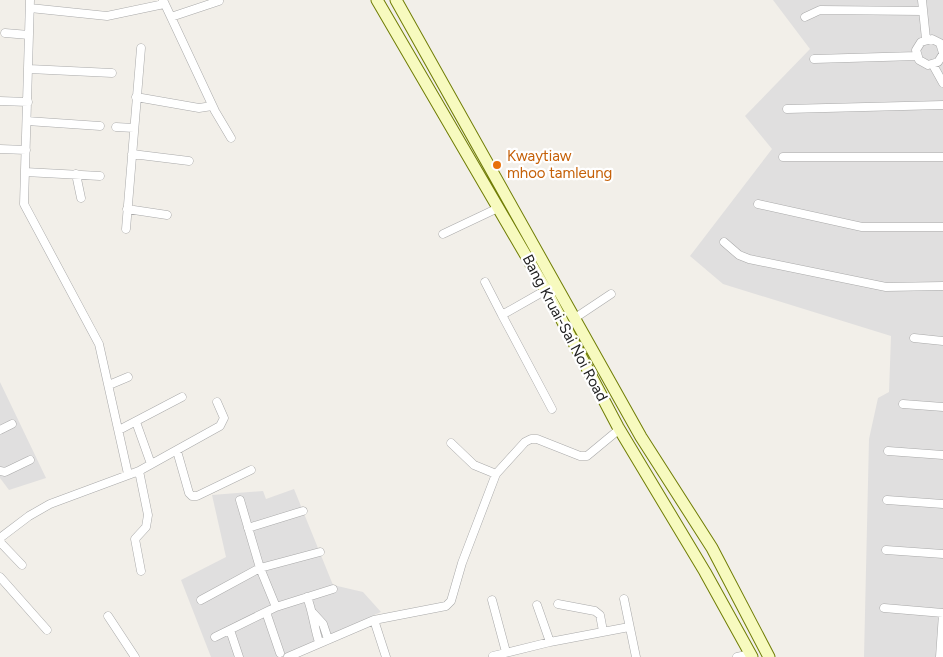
<svg xmlns="http://www.w3.org/2000/svg" width="943" height="657" font-family="Figtree,sans-serif">
	<style>
		.residential { fill: #e0dfdf }
		.lines { fill: none; stroke-linecap: round; stroke-linejoin: round }
		.minor-casing { stroke: #a9a9a9; stroke-width: 9 }
		.secondary-casing { stroke: #707d05; stroke-width: 13 }
		.minor { stroke: #fff; stroke-width: 8 }
		.secondary { stroke: #f7fabf; stroke-width: 11 }
		.food-dot { fill: #e8710a; stroke: #fff; stroke-width: 2 }
		.labels { text-anchor: middle; stroke-width: 4.5; stroke-linejoin: round; paint-order: stroke }
		.food-label { font-size: 15px; fill: #c56008; stroke: #fff; text-anchor: start }
		.street-label { font-size: 15px; fill: #222; stroke: #fff }
	</style>
	<rect width="100%" height="100%" fill="#f2efe9"/>
	<!-- residential -->
	<path class="residential" d="M773,0h170v657h-79l5,-218 9,-41 11,-6 2,-56 -168,-52 -33,-28 82,-107 -27,-33 65,-67z
		M0,382l46,96 -37,12 -9,-12z
		M294,489l39,96 30,7 18,20 -102,45h-68l-30,-77 45,-23 -14,-62 51,-4 3,8z"/>
	<g class="lines">
		<!-- minor casing -->
		<g class="minor-casing">
			<path id="minor" d="M30,0l-6,204 75,140 29,130
				M163,0l52,111 16,27
				M922,0l4,39
				M30,8l77,8 57,-12
				M171,17l48,-16
				M805,17l15,-7 103,1
				M5,33l24,2
				M943,53l-3,-10 -8,-4 -11,3 -5,8 3,10 9,5 10,-3 5,-8
				M814,59l103,-3
				M933,65l10,18
				M29,69l83,4
				M136,97l63,11 13,-2
				M0,101l28,1
				M787,109l156,-4
				M27,121l73,5
				M116,127l18,1
				M0,149l26,1
				M132,154l57,7
				M783,157h160
				M25,172l75,4
				M76,174l5,24
				M758,204l104,23h81
				M127,209l40,6
				M126,229l15,-181
				M443,234l55,-26
				M724,242l15,13 10,4 137,28 57,-1
				M485,282l17,33
				M546,290l-44,25 50,94
				M575,318l36,-24
				M914,338l29,3
				M109,385l19,-8
				M903,404l40,3
				M136,422l15,42
				M0,430l12,-6
				M119,430l63,-33
				M451,443l23,22 22,9
				M177,451l12,42 3,3h5l54,-26
				M888,451l55,4
				M0,471l5,1 25,-12
				M139,471l9,44 -2,12 -11,12 6,32
				M240,500l20,68 16,39
				M887,500l56,4
				M248,528l55,-17
				M0,538l29,-22 21,-12 89,-33 81,-45 4,-8 -7,-16
				M0,542l22,23
				M886,550l57,4
				M0,577l47,53
				M307,597c6,15 7,30 12,45
				M624,599l12,58
				M201,600l59,-32 60,-16
				M492,600l14,52
				M558,604l37,7 5,4 3,16
				M537,605l13,37
				M884,608l59,5
				M266,612l14,41
				M313,613l10,11 5,15
				M108,616l27,41
				M374,620l12,37
				M230,630l9,27
				M215,637l61,-30 57,-18
				M493,656l57,-14 79,-15
				M288,657l86,-37 72,-14 5,-5 11,-38 34,-89 29,-32 6,-3h6l43,17h7l29,-24 2,-5
				M737,657l14,-3
				M940,657l3,-43"/>
		</g>
		<!-- secondary casing -->
		<g class="secondary-casing">
			<path id="secondary" d="M377,0l169,290 72,137 87,145 47,85
				M396,0l245,437 71,111 57,109"/>
		</g>
		<!-- minor -->
		<use href="#minor" class="minor"/>
		<!-- secondary -->
		<use href="#secondary" class="secondary"/>
	</g>
	<!-- markers -->
	<circle class="food-dot" cx="497" cy="165" r="5"/>
	<g class="labels">
		<!-- food labels -->
		<g class="food-label">
			<text x="507" y="161">Kwaytiaw<tspan x="507" dy="17">mhoo tamleung</tspan></text>
		</g>
		<!-- street labels -->
		<g class="street-label">
			<text transform="translate(565 328) rotate(62)" y="5">Bang Kruai-Sai Noi Road</text>
		</g>
	</g>
</svg>
